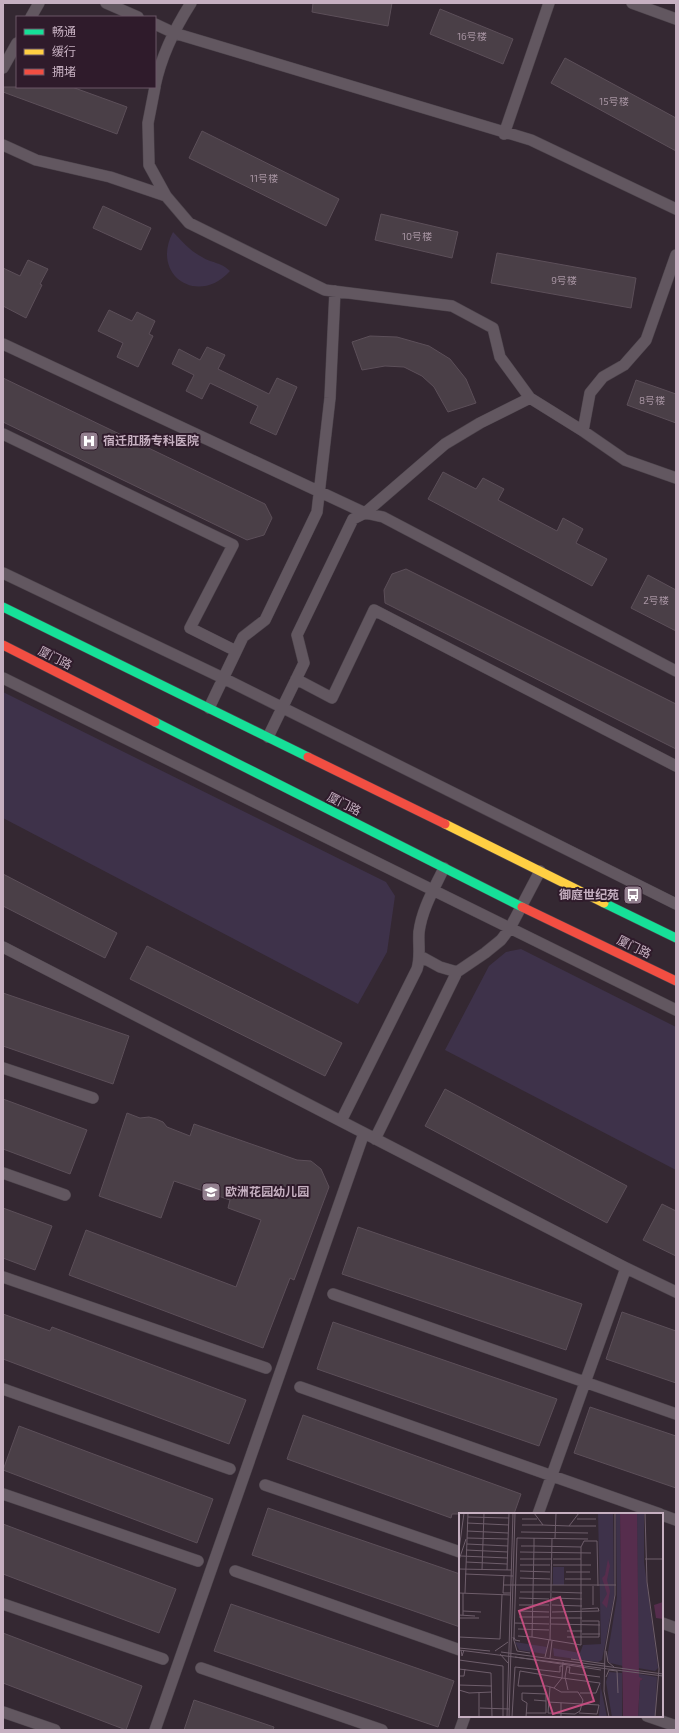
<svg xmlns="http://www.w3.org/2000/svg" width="679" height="1733" font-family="'Exo 2','Noto Sans SC',sans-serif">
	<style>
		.green { fill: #3e324a }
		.building { fill: #4a3f47; stroke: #5c4f59 }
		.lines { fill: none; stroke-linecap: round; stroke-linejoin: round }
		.lane-casing { stroke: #4d444c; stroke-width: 12 }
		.fast-casing { stroke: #4d444c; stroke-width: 10 }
		.slow-casing { stroke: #4d444c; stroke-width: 10 }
		.jam-casing { stroke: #4d444c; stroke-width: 10 }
		.lane { stroke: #625760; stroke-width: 11 }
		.fast { stroke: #16e098; stroke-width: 9 }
		.slow { stroke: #ffcf43; stroke-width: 9 }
		.jam { stroke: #f24e42; stroke-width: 9 }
		.labels { text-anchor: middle; stroke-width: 4; stroke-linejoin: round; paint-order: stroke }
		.number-label { font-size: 10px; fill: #a794a2 }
		.poi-label { font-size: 12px; font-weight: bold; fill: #c6b0c1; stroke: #2f1b2b; text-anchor: start }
		.street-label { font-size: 12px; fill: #c6b0c1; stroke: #2f1b2b }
		.inset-road { fill: none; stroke: #6e5e6b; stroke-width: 1 }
		.view { fill: #c34d7f; fill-opacity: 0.15; stroke: #c34d7f; stroke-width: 2 }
		.inset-edge { fill: none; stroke: #c6b0c1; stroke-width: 2 }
	</style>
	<rect width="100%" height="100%" fill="#342832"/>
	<!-- green -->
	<path class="green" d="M173,232c9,9 17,19 29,25 11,7 17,4 28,14 -32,36 -80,4 -57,-39z
		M3,692l383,190 9,14 -8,56 -29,52 -355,-186z
		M521,949l155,78v143l-231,-120 44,-84 17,-14z"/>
	<!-- building -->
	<path class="building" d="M313,3h79l-4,23 -76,-14z
		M440,9l73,30 -10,25 -73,-30z
		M565,58l111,60v33l-125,-68z
		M3,87h69l55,20 -10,27 -114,-42z
		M202,131l137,68 -13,27 -137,-68z
		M103,206l48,22 -10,22 -48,-22z
		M381,214l77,18 -6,26 -77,-18z
		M497,253l139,25 -5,30 -140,-25z
		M28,260l20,9 -8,15 2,1 -16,33 -23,-12v-38l17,8z
		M109,310l23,11 5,-9 18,9 -6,13 4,2 -15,31 -21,-10 6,-14 -25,-12z
		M370,336l27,1 32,9 21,13 16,20 10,24 -28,9 -14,-25 -12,-11 -18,-9 -19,-1 -23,4 -10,-28z
		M207,347l18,8 -7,14 51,25 8,-16 20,9 -21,48 -26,-12 8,-17 -48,-23 -8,16 -16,-8 8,-16 -22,-11 7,-15 21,11z
		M3,378l262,126 7,14 -8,17 -17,5 -244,-118z
		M636,380l40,14v29l-49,-18z
		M443,472l33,17 7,-11 21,11 -6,11 59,31 6,-13 20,11 -7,14 31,16 -15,27 -164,-87z
		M406,569l270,135v45l-291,-146 -1,-13 8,-16z
		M648,575l28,15v41l-45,-23z
		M3,874l114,59 -12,25 -102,-52z
		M147,946l195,97 -17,33 -195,-97z
		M3,993l126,43 -16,48 -110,-38z
		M445,1089l182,97 -20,37 -182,-97z
		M3,1099l84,31 -17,44 -67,-25z
		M127,1113l13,5 9,-1 7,2 7,3 4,5 23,9 4,-12 103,36 14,1 10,8 8,18 -35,93 -4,-2 -27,70 -194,-73 17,-45 150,57 25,-67 -33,-12 2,-8 -56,-19 -13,37 -62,-22z
		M662,1204l14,7v45l-33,-16z
		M3,1208l49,18 -17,44 -32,-12z
		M358,1227l224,77 -16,46 -224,-76z
		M622,1312l54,19v52l-70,-24z
		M3,1314l47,17 2,-4 194,73 -17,44 -226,-85z
		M333,1322l224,77 -18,47 -222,-77z
		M590,1407l86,29v52l-102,-35z
		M303,1415l218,79 -7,20h-62l-1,4 -164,-59z
		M19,1426l194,73 -16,44 -194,-73z
		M268,1508l192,66v53l-208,-72z
		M3,1524l173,65 -17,44 -156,-59z
		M231,1604l223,77 -16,46 -224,-76z
		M3,1633l139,53 -16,44 -123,-47z
		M194,1700l80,27 -1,3h-89z"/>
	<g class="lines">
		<!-- lane casing -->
		<g class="lane-casing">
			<path id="lane" d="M106,3l32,14
				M632,3l44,16
				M31,17l8,-14
				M155,24l19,9 357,107 145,69
				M3,68l14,-25
				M155,86c6,-29 20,-58 36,-83
				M155,87l-7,36 1,42 17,31 23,27 136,67 127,16 41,22 7,29 30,41 53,33 42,29 51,18
				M504,134l45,-131
				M3,145l33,15 74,17 56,19
				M3,344l362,169 80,-69 35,-21 50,-25
				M583,431l7,-38 13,-16 21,-12 22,-25 30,-85
				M3,434l230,111 -43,83 46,23
				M3,573l220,105 453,226
				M3,678l673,332
				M296,679l36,19 42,-88 302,156
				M209,708l34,-71 22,-17 52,-108 13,-114 5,-107
				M268,737l36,-74 -7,-28 56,-116 12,-6 18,4 293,154
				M3,947l623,321 -88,246
				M420,956l20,11 17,5
				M3,1068l90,30
				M341,1121l76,-152c4,-13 1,-24 2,-37 3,-23 15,-43 25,-64
				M375,1139l82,-167 28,-19 16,-13 9,-12 30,-57
				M3,1173l62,22
				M626,1268l50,24
				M3,1277l263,91
				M333,1294l343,120
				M300,1387l360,127
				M3,1389l227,80
				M265,1485l195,67
				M3,1494l195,67
				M662,1515l14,5
				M235,1571l225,79
				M3,1604l160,55
				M662,1623l14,5
				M201,1668l181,62
				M3,1712l52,18
				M647,1716l29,10
				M155,1730l209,-597
				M460,1730l5,-14"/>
		</g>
		<!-- fast casing -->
		<g class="fast-casing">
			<path id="fast" d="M3,607l305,150
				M155,722l367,185
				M604,903l72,35"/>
		</g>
		<!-- slow casing -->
		<g class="slow-casing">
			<path id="slow" d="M445,824l159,79"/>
		</g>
		<!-- jam casing -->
		<g class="jam-casing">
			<path id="jam" d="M3,645l152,77
				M308,757l137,67
				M522,907l154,74"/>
		</g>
		<!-- lane -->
		<use href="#lane" class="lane"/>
		<!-- fast -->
		<use href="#fast" class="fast"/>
		<!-- slow -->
		<use href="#slow" class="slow"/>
		<!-- jam -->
		<use href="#jam" class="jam"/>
	</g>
	<!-- icons -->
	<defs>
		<g id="hospital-square" transform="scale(1)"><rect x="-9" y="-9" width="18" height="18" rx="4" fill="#93808f" stroke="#2f1b2b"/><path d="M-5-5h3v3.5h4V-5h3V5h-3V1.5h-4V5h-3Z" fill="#fff"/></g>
		<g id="bus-square" transform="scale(1)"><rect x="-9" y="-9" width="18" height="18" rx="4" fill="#93808f" stroke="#2f1b2b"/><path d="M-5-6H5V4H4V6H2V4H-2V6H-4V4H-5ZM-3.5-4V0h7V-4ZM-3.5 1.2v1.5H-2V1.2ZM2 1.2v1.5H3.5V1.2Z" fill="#fff"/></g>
		<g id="school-square" transform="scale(1)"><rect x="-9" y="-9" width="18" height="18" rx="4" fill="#93808f" stroke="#2f1b2b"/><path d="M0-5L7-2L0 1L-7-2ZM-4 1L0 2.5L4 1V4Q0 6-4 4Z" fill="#fff"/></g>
	</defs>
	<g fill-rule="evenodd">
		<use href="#hospital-square" x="89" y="441"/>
		<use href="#bus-square" x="633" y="895"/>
		<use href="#school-square" x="211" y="1192"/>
	</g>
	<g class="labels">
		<!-- number labels -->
		<g class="number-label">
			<text x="472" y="40">16号楼</text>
			<text x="614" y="105">15号楼</text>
			<text x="264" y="182">11号楼</text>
			<text x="417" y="240">10号楼</text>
			<text x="564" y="284">9号楼</text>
			<text x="652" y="404">8号楼</text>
			<text x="656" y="604">2号楼</text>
		</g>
		<!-- poi labels -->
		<g class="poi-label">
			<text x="103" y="445">宿迁肛肠专科医院</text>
			<text x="619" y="899" text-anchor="end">御庭世纪苑</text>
			<text x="225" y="1196">欧洲花园幼儿园</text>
		</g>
		<!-- street labels -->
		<g class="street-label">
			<text transform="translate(55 658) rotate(27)" y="4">厦门路</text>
			<text transform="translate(344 804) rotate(27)" y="4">厦门路</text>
			<text transform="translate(634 947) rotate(26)" y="4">厦门路</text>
		</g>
	</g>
	<!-- overview -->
	<g transform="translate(459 1513)">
		<rect width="204" height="204" fill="#342832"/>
		<path d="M139,0h15l1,84 -12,63 -4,2 -44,-6 -1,-8 27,5 3,-8 18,-1zM157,0h4l3,153 -13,-3 -3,-5 10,-61zM178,0h7v49l14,106 -3,3 -17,-3zM94,54h11v18h-11zM56,129l32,5 -2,7 -26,-4zM150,159l13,1v44h-10l-6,-35zM180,161l18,3 -2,40h-17l2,-36 3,-2h-4zM142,163v12l6,29h-8z" fill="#3e324a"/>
		<path d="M161,0h17l2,164 4,2 -3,2 -2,36h-15zM149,46l2,7 -3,14 3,11 -3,17 -5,-5 5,-9 -5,-16 3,-3zM204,89v17l-7,-1 -2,-13z" fill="#562d4d"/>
		<path class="inset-road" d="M75,0l9,12 26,1 10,-13M186,0l2,69 12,87 -4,48M9,4l41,1M63,6h15M118,6h19M8,10l42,2M63,12h21M110,13h27M8,18l41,2M62,19l67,1M8,25l41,1M58,25l-3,99 1,3 5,1M58,25l71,1M96,25l1,-25M8,31l41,2M62,33h13v-8M75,33l47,1v98l-49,-8zM122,34l3,-6h13l1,45M0,37l5,-37M7,37l42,2M61,39l71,1M2,43l47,2M61,46h31M94,46h28M186,46h18M0,47l7,-21M7,49l41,2M61,52h30M94,52h38M0,56l52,1M23,57l2,-57M48,57l2,-57M61,58l30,1M107,59h24M6,61l48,2M45,63l-1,17h8M61,65l30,1M106,66h26M44,72h113M134,73v19M61,79h30M93,79l30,1M0,80l52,2M6,80l3,-80M60,85l30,1M93,85l30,1M60,92h30M93,92l30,1M4,98v-18M60,98l30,1M93,99l47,-1 -1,-3 -16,1M0,102l16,1M4,102v-4l18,1M60,104h30M0,105h20M92,105h31M55,110l35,1M92,111l49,1M59,116l31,1M108,118h15M123,121h18M59,123l14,1M0,124l41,2 2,-44M54,124l4,14M108,124h32v-16h-17M91,127l2,-102M0,135l31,3M0,137l204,26M2,137l1,6 2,-6M36,138l13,-9M58,138l13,2M147,138l2,11 6,5M42,139l162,22M41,141l8,9M56,144l86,13M86,144l4,-17M91,145l2,-17M112,146l34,5M0,147l44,6v51M108,153l-2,11 3,13M108,154h3l-1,6 31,4M0,156l32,4 1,44M0,163h5l1,-7M147,164l3,-7 8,1 1,22M0,172l33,1M91,174l-2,26 27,1 5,-3 3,-11 -5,-8h-17l-7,-4 -7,-2h-29l2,-15 42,7 1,-16M95,175l8,-10 38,5 -4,10h-16M0,177l10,3 23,-1M20,179v25M75,187l12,1M89,189l51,3 -2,9 -18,-1M21,195l29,1M48,204l6,-204M50,204l6,-204M53,204l3,-50 45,5v-6h3M67,204l1,-14 -5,-3v-7l24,1v19h-20M102,204v-14M150,204l-5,-26 1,-40 10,-56v-82"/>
		<path class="view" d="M101,84l34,104 -41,13 -34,-103z"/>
		<rect width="204" height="204" class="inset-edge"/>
	</g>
	<!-- border -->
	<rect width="679" height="1733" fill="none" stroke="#c6b0c1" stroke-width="8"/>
	<!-- legend -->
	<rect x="16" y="16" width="140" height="72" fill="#2f1b2b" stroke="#6b5767"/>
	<rect x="24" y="29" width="20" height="6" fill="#16e098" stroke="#6b5767"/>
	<text x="52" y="36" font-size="12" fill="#c6b0c1">畅通</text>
	<rect x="24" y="49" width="20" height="6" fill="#ffcf43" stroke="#6b5767"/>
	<text x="52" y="56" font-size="12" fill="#c6b0c1">缓行</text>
	<rect x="24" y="69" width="20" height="6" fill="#f24e42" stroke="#6b5767"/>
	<text x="52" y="76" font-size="12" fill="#c6b0c1">拥堵</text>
</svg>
